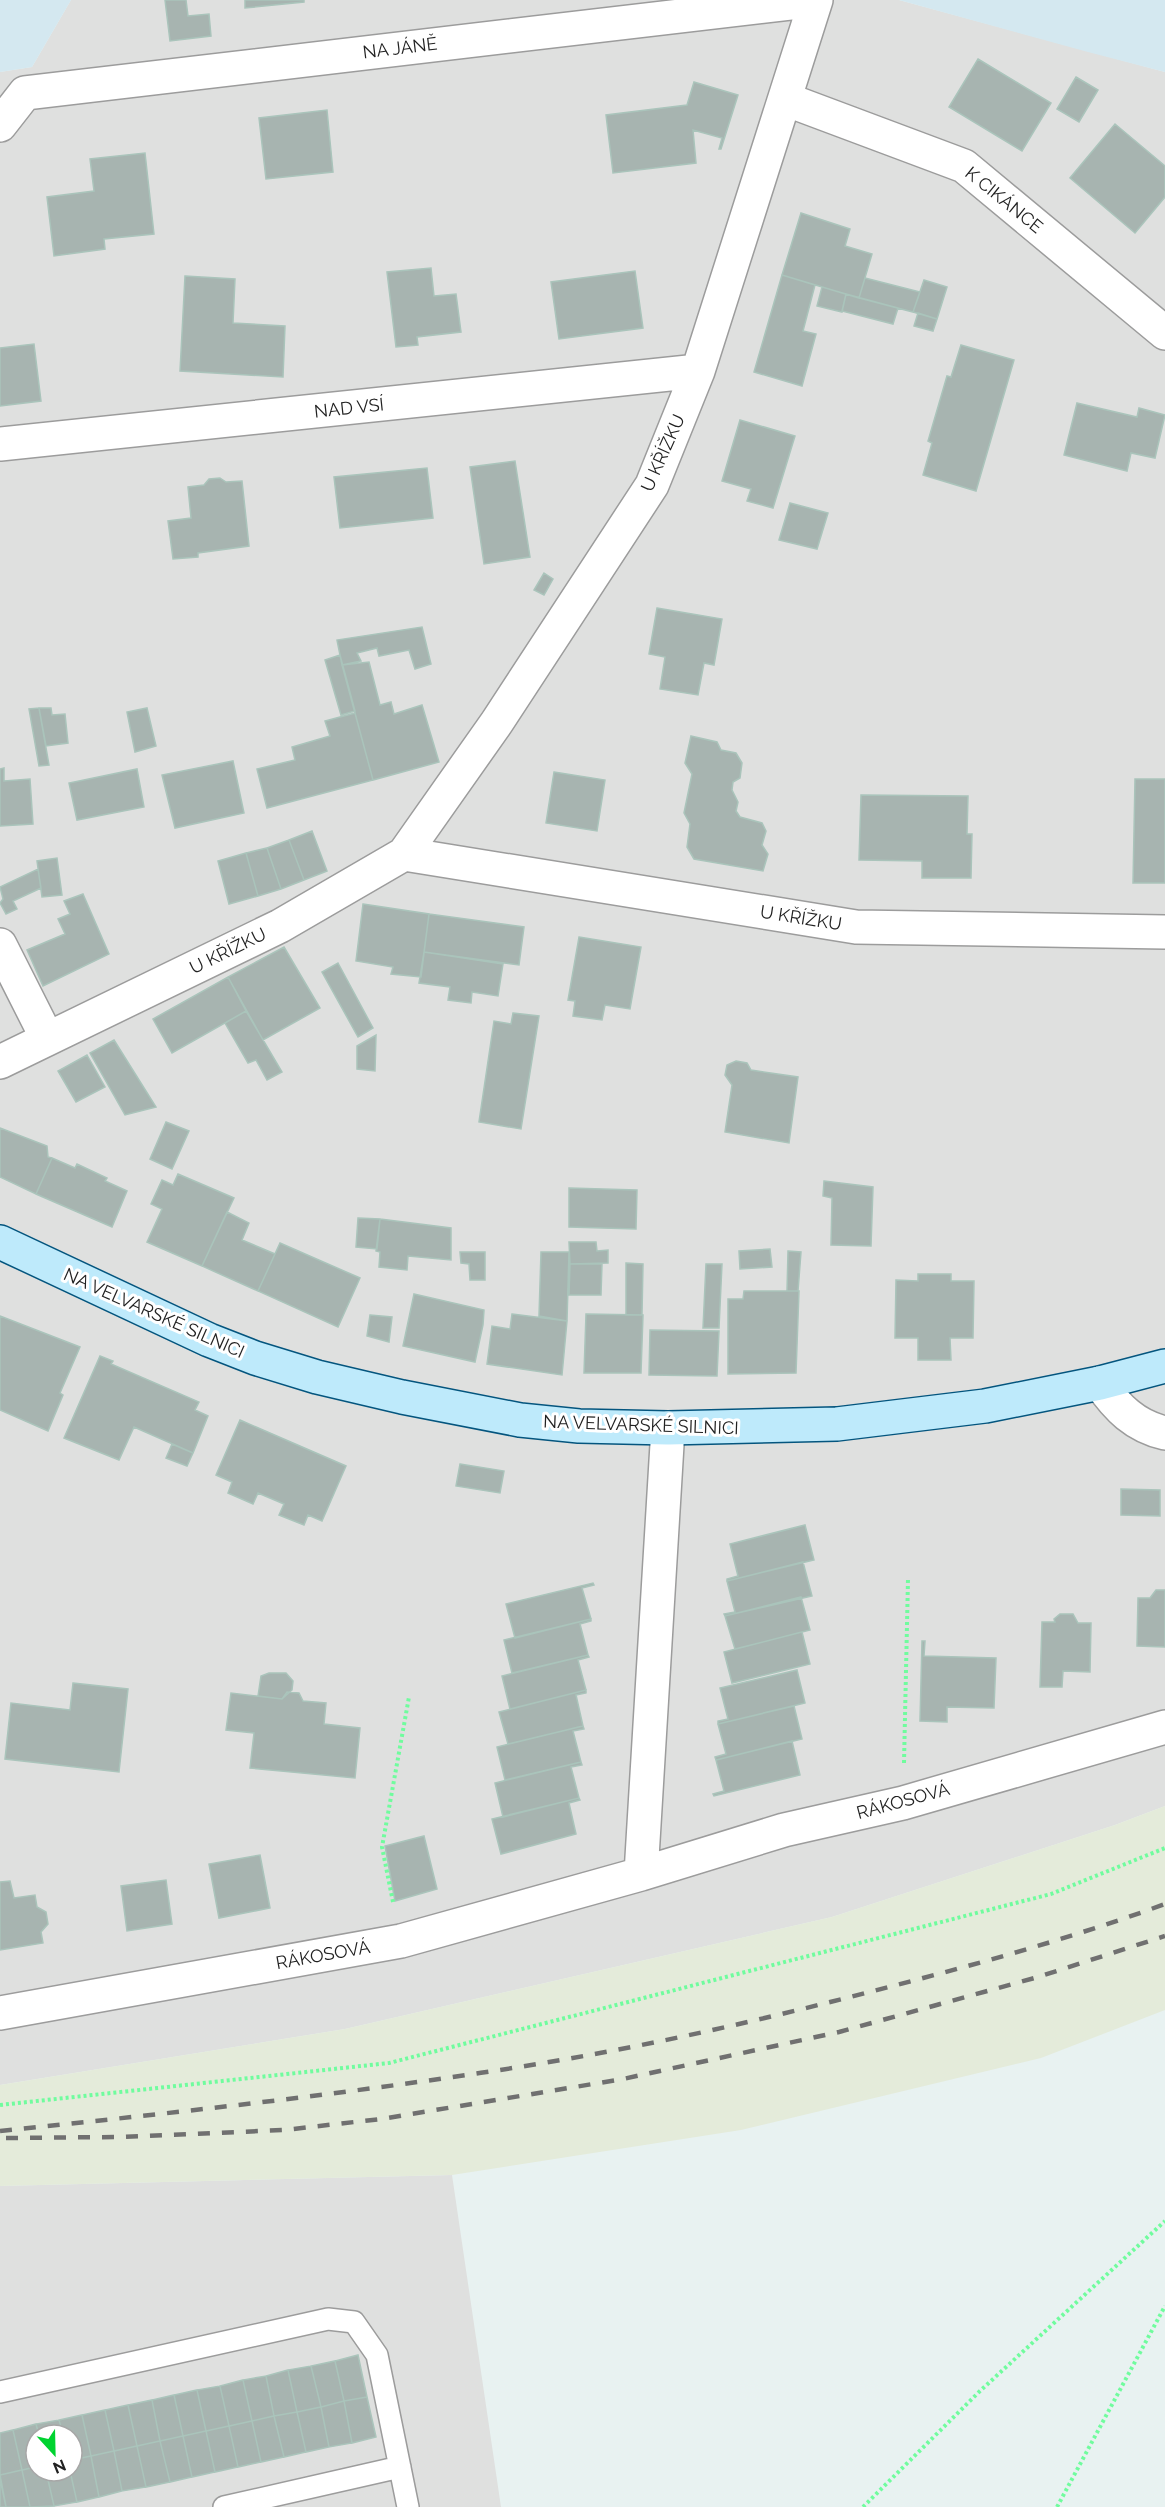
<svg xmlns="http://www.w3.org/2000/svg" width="1165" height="2507" font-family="Raleway,sans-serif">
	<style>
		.residential { fill: #dfe0df; fill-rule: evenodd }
		.industrial { fill: #e4ebda }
		.farmland { fill: #d4e8f0 }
		.building { fill: #a7b4b0; stroke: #aac4bb; stroke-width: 1.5 }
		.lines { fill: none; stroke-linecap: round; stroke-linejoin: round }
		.service-casing { stroke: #9c9c9c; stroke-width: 24 }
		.minor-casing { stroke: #9c9c9c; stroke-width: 36 }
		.secondary-casing { stroke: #04557e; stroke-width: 36 }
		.path { stroke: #70fc9e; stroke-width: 4; stroke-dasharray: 3 3; stroke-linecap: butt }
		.service { stroke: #fff; stroke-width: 21 }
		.minor { stroke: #fff; stroke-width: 33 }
		.secondary { stroke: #beeafb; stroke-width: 33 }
		.rail { stroke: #707070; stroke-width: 4.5; stroke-dasharray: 12 12; stroke-linecap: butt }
		.labels { text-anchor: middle; stroke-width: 6; stroke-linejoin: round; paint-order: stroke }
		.street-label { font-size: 18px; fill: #222; stroke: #fff }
	</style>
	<rect width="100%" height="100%" fill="#e8f2f1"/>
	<!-- residential -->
	<path class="residential" d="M71,0h828l266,72v1734l-50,19 -283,92 -487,112 -345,56v-2013l32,-5z
		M452,2175l49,332h-501v-321zM36,2435h36v36h-36z"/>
	<!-- industrial -->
	<path class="industrial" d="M1165,1806v204l-124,48 -300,72 -289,45 -452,11v-101l345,-56 487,-112 283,-92z"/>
	<!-- farmland -->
	<path class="farmland" d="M0,0h71l-39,67 -32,5z
		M899,0h266v72l-77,-20z"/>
	<!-- building -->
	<path class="building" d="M165,0h21l2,16 21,-2 2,22 -41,5z
		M245,0h59v2l-59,6z
		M978,59l73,44 -29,48 -73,-44z
		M1076,77l22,13 -19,32 -22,-13z
		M694,82l44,13 -17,54h-2l3,-11 -29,-8 3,33 -83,10 -7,-58 81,-10z
		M327,110l6,62 -67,7 -7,-61z
		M1115,124l50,42v31l-30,36 -65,-55z
		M145,153l9,81 -50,5 1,10 -51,7 -7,-59 47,-6 -4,-32z
		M801,213l49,16 -5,17 27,8 -13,44 -77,-23z
		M431,268l3,28 22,-2 5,38 -44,5 1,8 -22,2 -9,-75z
		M635,271l8,57 -84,11 -8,-57z
		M782,275l33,10 -12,46 13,3 -14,52 -48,-14z
		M185,276l50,3 -2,44 52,3 -2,51 -103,-6z
		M865,278l55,14 -7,20 -54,-14z
		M924,280l23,7 -10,32 -24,-7z
		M822,287l24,7 -4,18 -25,-6z
		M846,294l52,14 -5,16 -51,-13z
		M918,313l19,6 -4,12 -19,-5z
		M34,344l7,57 -41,5v-58z
		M961,345l53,15 -38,131 -53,-16 9,-32 -4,-2 19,-65 4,1z
		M1077,403l60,14 2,-9 26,7 -10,43 -24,-5 -4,18 -63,-16z
		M740,420l55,16 -22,72 -26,-7 4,-12 -29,-8z
		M515,461l15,96 -46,7 -14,-97z
		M427,468l6,50 -93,10 -6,-51z
		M220,478l6,4 16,-1 7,65 -51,7v4l-25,2 -5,-38 23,-3 -3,-31 16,-2 5,-6z
		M790,503l38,10 -11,36 -38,-9z
		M544,573l9,6 -9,16 -10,-5z
		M657,608l65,11 -8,46 -10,-2 -6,32 -38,-6 5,-32 -16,-3z
		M422,627l9,37 -16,5 -6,-19 -30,6 -2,-8 -20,5 4,8 -19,4 -5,-25z
		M340,655l15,56 -14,4 -16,-55z
		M369,662l11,43 11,-3 3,12 28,-9 17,57 -66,18 -31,-115z
		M39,708l10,57 -10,1 -10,-57z
		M39,708h12l1,7 13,-1 3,29 -22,3z
		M147,708l9,38 -21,6 -8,-40z
		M355,713l18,67 -106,28 -10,-39 38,-9 -3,-13 38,-11 -5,-15z
		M691,736l26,6 4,8 15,3 6,10 -2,15 -7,4 -1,8 6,12 -2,9 4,6 22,6 4,8 -4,14 6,9 -5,17 -69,-12 -7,-12 3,-23 -6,-11 8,-39 -7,-11z
		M233,761l11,52 -69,15 -13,-53z
		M4,768v13l26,-2 3,45 -33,2v-57z
		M137,769l7,38 -67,13 -8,-37z
		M554,772l51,8 -8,51 -51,-8z
		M1135,779h30v104h-32z
		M861,795l107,1 -1,38h5l-1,44h-49v-17l-63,-1z
		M312,831l15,40 -23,9 -15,-40z
		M289,840l15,40 -23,9 -14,-41z
		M267,848l14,41 -23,7 -12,-43z
		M246,853l12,43 -29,8 -11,-43z
		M57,858l5,37 -20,2 -5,-36z
		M38,869l3,19 -28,13 4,8 -11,5 -6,-11 3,-4 -3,-12z
		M83,894l26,60 -66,32 -16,-36 38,-16 -7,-15 12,-5 -6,-13z
		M363,904l66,10 -8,63 -30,-3 2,-7 -37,-6z
		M429,914l95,13 -5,38 -95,-13z
		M579,937l62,10 -11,62 -25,-4 -3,15 -29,-4 2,-15 -7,-1z
		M284,947l36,61 -57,32 -35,-63z
		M424,952l79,12 -5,32 -26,-4 -1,11 -23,-3 2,-13 -31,-4z
		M338,963l35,65 -15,9 -36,-65z
		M228,977l18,34 -74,42 -19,-34z
		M246,1011l36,61 -15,8 -11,-20 -8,3 -23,-40z
		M513,1013l26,3 -18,113 -42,-7 15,-101 17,3z
		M376,1035l-1,36 -18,-2v-23z
		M114,1040l42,67 -31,8 -35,-62z
		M87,1055l18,32 -29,15 -18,-31z
		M736,1061l11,2 4,7 47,7 -9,66 -64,-11 7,-47 -7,-10 2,-10z
		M166,1122l23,9 -17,38 -22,-10z
		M0,1128l47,18 1,11 4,1 -16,36 -36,-17z
		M52,1158l23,10 2,-4 30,14 -2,3 22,10 -15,36 -76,-33z
		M178,1174l56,24 -32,68 -55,-24 15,-33 -11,-5 11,-24 11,5z
		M824,1181l49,6 -2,59 -40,-1 1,-47 -9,-2z
		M569,1188l68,2 -1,39 -67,-2z
		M227,1212l22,11 -7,17 33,14 -17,37 -56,-25z
		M358,1218l22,1 -3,30 -21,-2z
		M380,1219l71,9v32l-43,-4 -1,14 -28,-3 1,-15 -4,-1z
		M569,1242h27l1,9 11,-1v13l-38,1z
		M280,1243l80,35 -22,49 -80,-36z
		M770,1249l2,18 -32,2 -1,-18z
		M788,1251l13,1 -3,39h-11z
		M460,1252h25v28h-15l-1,-16 -8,-1z
		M541,1252h28l-2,69 -28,-5z
		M626,1263l17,1 -1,51h-16z
		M570,1264h32l-1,31h-32z
		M706,1264h16l-3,64h-16z
		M918,1274h33v7h23l-1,57h-23l1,22h-33v-22h-23l1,-58 22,1z
		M744,1291h55l-3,82 -68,1v-75h15z
		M414,1294l70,16 -1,15 -8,37 -72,-16z
		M512,1314l55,7 -5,54 -75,-11 5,-38 18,3z
		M586,1314l57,1 -2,58h-57z
		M370,1315l22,2 -3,25 -22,-6z
		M0,1316l80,31 -20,46 3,2 -15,36 -48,-21z
		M650,1330l69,1 -2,45 -68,-1z
		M100,1356l13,5 -2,3 88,38 -4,8 13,6 -15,37 -59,-26 -15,33 -55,-22z
		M240,1420l106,46 -24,55 -14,-6 -4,10 -25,-10 5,-11 -26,-11 -5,11 -25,-11 4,-11 -16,-7z
		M172,1444l21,9 -6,13 -21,-8z
		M460,1464l44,7 -4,22 -44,-7z
		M1121,1489l39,1v26l-39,-1z
		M805,1525l9,35 -87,21v-2l11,-3 -8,-32z
		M803,1562l9,34 -87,20 -1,-2 11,-2 -8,-31z
		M593,1583l1,2 -12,3 9,31 -76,19 -9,-34z
		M1156,1590h9v57l-28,-1 1,-48h12z
		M801,1597l9,33 -75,19 -10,-33z
		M1060,1614h13l5,9h13l-1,49 -27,-1 -1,16h-22l2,-65h13l-1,-3z
		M591,1619v2l-11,3 8,31 -76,18 -8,-33z
		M802,1632l8,32 -78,19 -8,-31z
		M922,1641h3l-1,15 72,2 -2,50 -47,-1v15l-27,-1z
		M588,1655l1,2 -11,3 8,30 -76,19 -8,-33z
		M797,1670l8,33 -87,21v-3l10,-2 -8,-31z
		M269,1673h17l7,8 -1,9 -10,9 -24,-3 3,-20z
		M73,1683l55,6 -9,83 -114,-13 6,-56 59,7z
		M586,1690v3l-10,2 7,31 -75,18 -9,-32z
		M287,1692l12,1 4,8 23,2 -2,21 36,4 -5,50 -105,-10 4,-35 -28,-3 5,-37 51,6z
		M794,1706l8,33 -86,21 -1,-3 11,-3 -8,-30z
		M583,1726l1,3 -11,2 8,31 -76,18 -8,-33z
		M792,1741l8,34 -86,21 -1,-2 11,-3 -8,-31z
		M581,1762l1,3 -11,2 8,31 -76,19 -8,-34z
		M579,1798l1,2 -11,3 7,31 -75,20 -9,-35z
		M424,1836l13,53 -42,12 -10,-55z
		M260,1855l10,53 -51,10 -10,-54z
		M166,1880l6,44 -45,7 -6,-45z
		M10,1881l4,17 21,-3 2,12 9,5 2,12 -7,8 2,11 -43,7v-68z
		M358,2355l9,42 -23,4 -9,-40z
		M335,2361l9,40 -23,6 -10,-41z
		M311,2366l10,41 -24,5 -9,-42z
		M288,2370l9,42 -23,4 -8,-40z
		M266,2376l8,40 -22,5 -9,-41z
		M243,2380l9,41 -23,5 -9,-40z
		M220,2386l9,40 -23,5 -9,-41z
		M197,2390l9,41 -23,5 -9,-41z
		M174,2395l9,41 -23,5 -8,-41z
		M367,2397l9,40 -24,6 -8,-42z
		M152,2400l8,41 -23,5 -9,-41z
		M344,2401l8,42 -23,4 -8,-40z
		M128,2405l9,41 -23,5 -9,-41z
		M321,2407l8,40 -23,5 -9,-40z
		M105,2410l9,41 -23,5 -9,-41z
		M297,2412l9,40 -22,5 -10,-41z
		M82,2415l9,41 -19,4v-25h-9l-4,-15z
		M274,2416l10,41 -23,5 -9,-41z
		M59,2420l4,15h-24l-3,-11z
		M252,2421l9,41 -23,5 -9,-41z
		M36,2424l3,11h-3v32l-14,3 -9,-40z
		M229,2426l9,41 -23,5 -9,-41z
		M13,2430l9,40 -22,5v-42z
		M206,2431l9,41 -23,5 -9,-41z
		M183,2436l9,41 -22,5 -10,-41z
		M160,2441l10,41 -24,5 -9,-41z
		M137,2446l9,41 -24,4 -8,-40z
		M114,2451l8,40 -23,6 -8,-41z
		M91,2456l8,41 -22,5 -7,-31h2v-11z
		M36,2467v4h10l8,35 -24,1 -8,-37z
		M22,2470l8,37h-24l-6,-32z
		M46,2471h24l7,31 -23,4z
		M0,2479l6,28h-6z"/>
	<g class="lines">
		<!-- service casing -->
		<g class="service-casing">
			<path id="service" d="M0,2392l328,-73 26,3 23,33 31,152
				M224,2507l176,-40"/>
		</g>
		<!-- minor casing -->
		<g class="minor-casing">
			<path id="minor" d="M785,99l179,67 201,167
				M0,125l25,-32 791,-93 -118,371 -46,114 -155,237 -93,132 -124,72 -280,136
				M0,444l698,-73
				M404,854l452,73 309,5
				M0,945l47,93
				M1100,1383c17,25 35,43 65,50
				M641,1874l27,-446
				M0,2013l401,-72 240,-67 143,-44 119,-27 262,-76"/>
		</g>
		<!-- secondary casing -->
		<g class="secondary-casing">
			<path id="secondary" d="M0,1242l209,98 46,18 62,19 85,20 118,23 59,6 89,2 169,-4 148,-18 115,-23 65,-17"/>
		</g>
		<!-- path -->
		<path class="path" d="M904,1763l4,-184
			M393,1902l-11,-55 27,-150
			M0,2105l389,-42 662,-169 114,-46
			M863,2507l117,-116 185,-170
			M1057,2507l108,-201"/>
		<!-- service -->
		<use href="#service" class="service"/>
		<!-- minor -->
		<use href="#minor" class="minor"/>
		<!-- secondary -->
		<use href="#secondary" class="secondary"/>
		<!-- rail -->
		<path class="rail" d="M0,2131c164,-17 329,-35 493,-60 128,-19 254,-47 380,-80 98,-25 196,-52 292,-87
			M6,2138l114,-1 164,-7 97,-11 242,-40 216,-47 199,-55 127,-41"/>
	</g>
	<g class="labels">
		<!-- street labels -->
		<g class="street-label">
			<text transform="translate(400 48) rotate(-7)" y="6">NA JÁNĚ</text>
			<text transform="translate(1004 200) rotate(39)" y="6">K CIKÁNCE</text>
			<text transform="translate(349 408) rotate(-6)" y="6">NAD VSÍ</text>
			<text transform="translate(663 453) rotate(-66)" y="6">U KŘÍŽKU</text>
			<text transform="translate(801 918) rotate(9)" y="6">U KŘÍŽKU</text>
			<text transform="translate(228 951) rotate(-26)" y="6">U KŘÍŽKU</text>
			<text transform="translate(154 1313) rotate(24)" y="6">NA VELVARSKÉ SILNICI</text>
			<text transform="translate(641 1425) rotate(2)" y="6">NA VELVARSKÉ SILNICI</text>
			<text transform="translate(903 1801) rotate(-15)" y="6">RÁKOSOVÁ</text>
			<text transform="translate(323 1955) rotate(-10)" y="6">RÁKOSOVÁ</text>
		</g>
	</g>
	<!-- north arrow -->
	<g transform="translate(54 2453) rotate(158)"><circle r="28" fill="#ffffff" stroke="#a7a7a7" stroke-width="1.5"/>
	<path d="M0-4.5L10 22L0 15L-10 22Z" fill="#00d330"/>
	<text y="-9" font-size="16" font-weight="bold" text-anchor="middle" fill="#222222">N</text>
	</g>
</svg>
